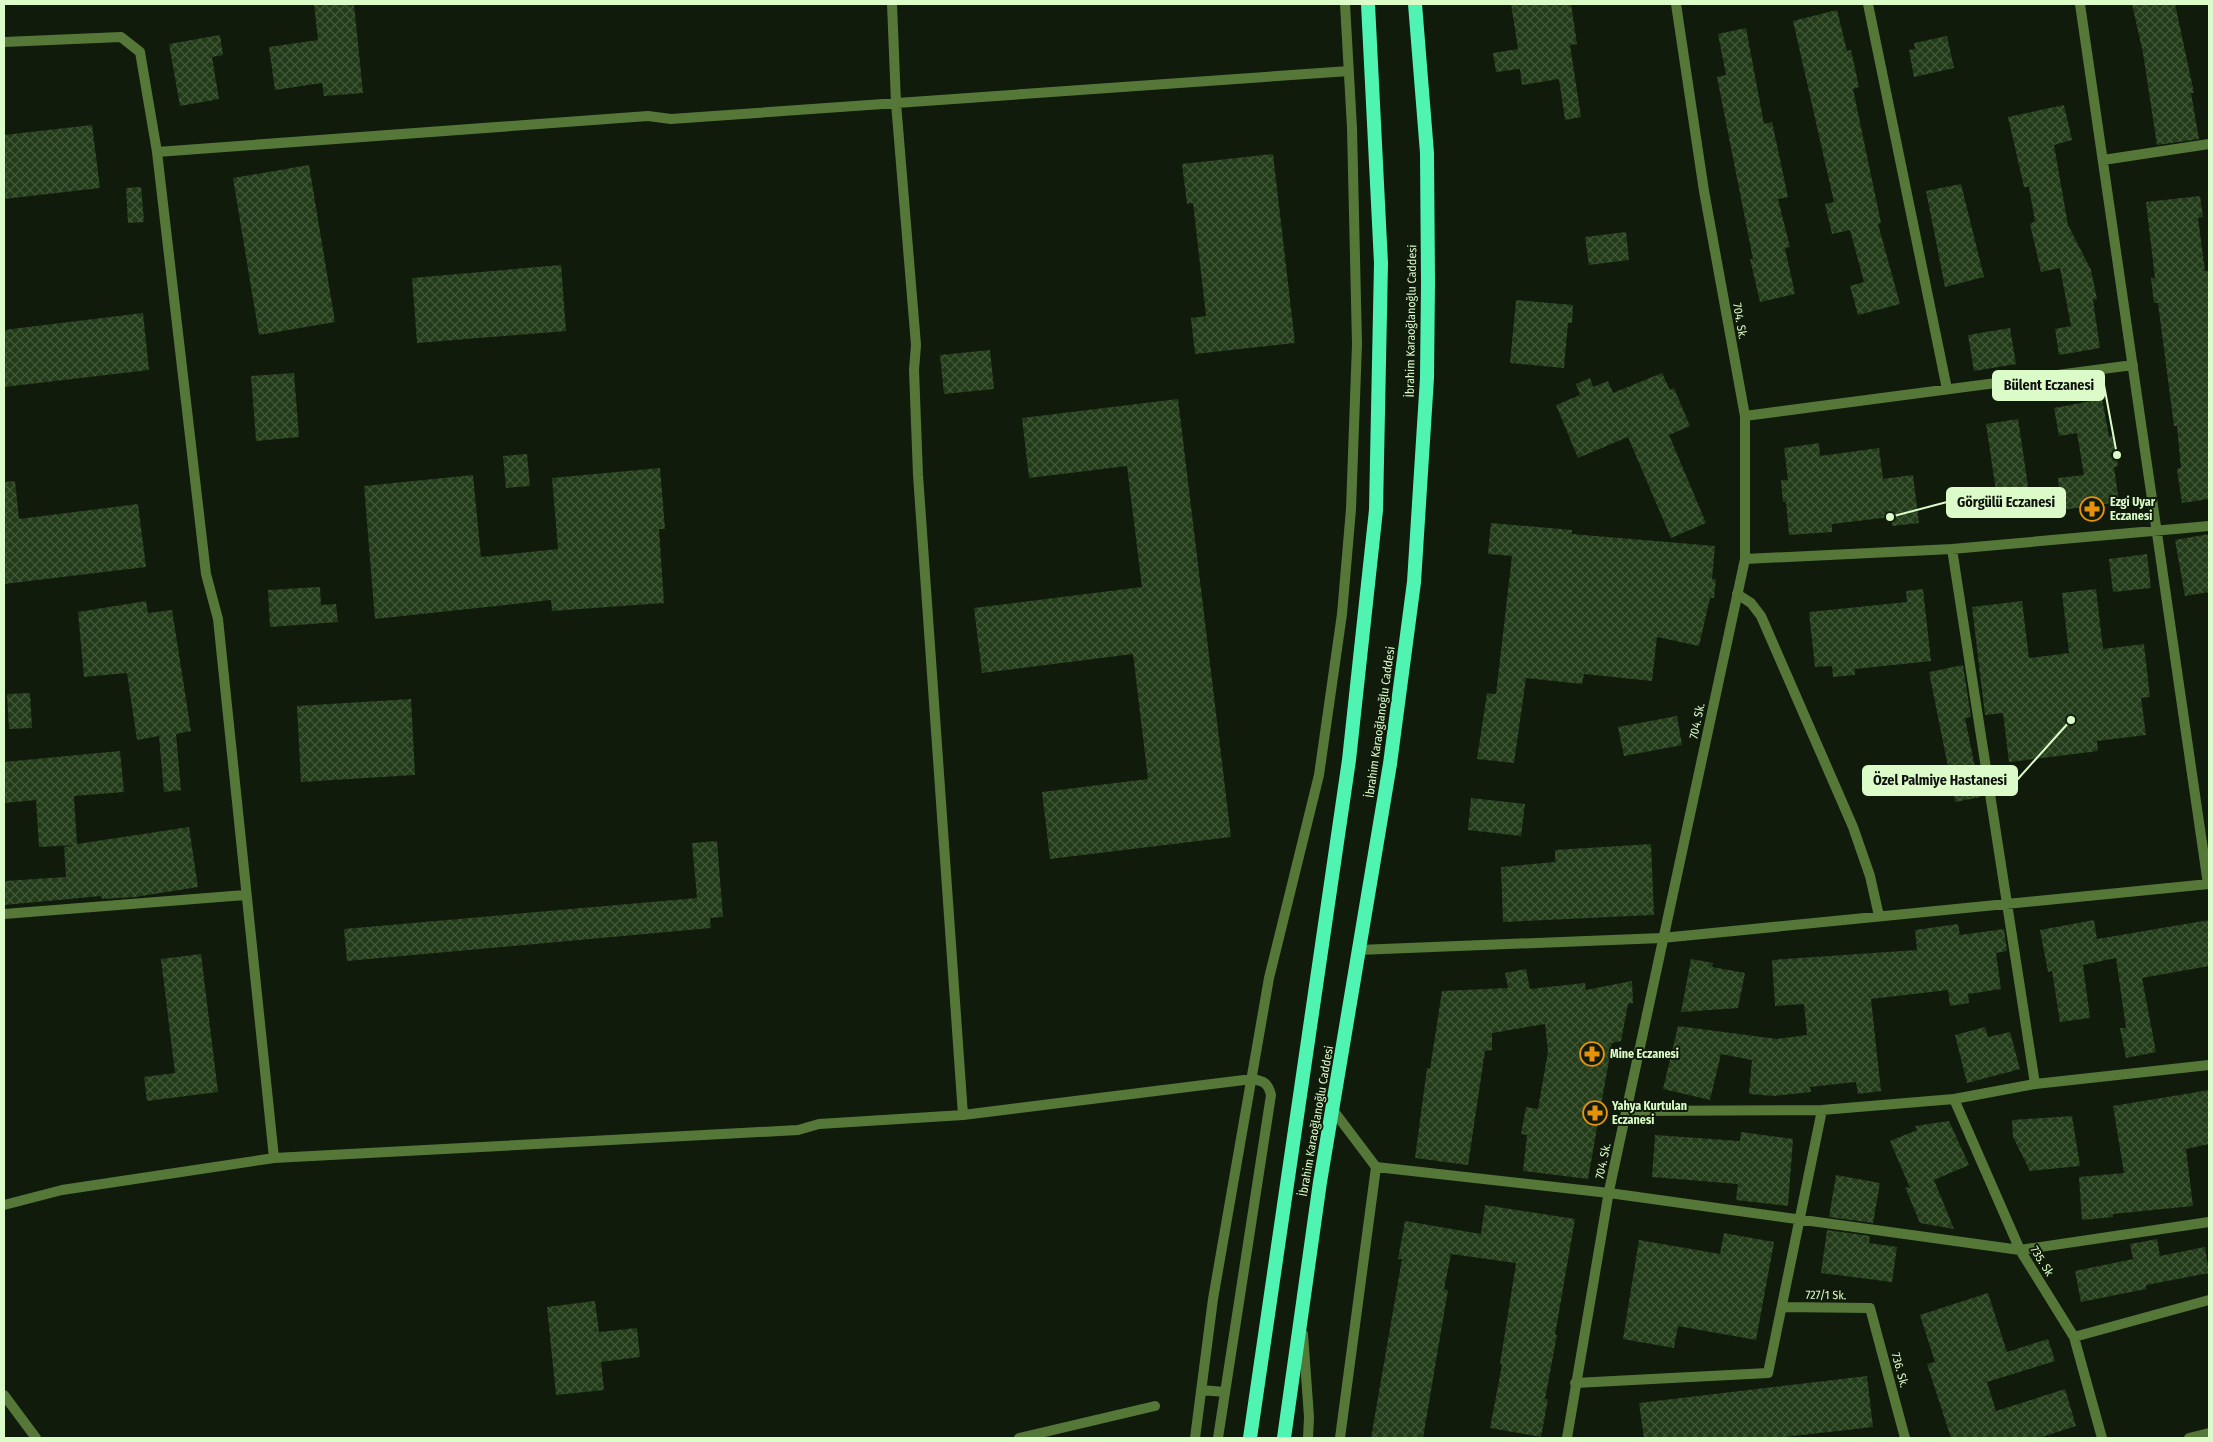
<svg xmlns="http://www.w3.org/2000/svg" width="2213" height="1442" font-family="'Fira Sans Condensed',sans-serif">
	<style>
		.building { fill: url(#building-cross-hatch) }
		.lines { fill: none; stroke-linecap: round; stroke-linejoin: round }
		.service { stroke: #557839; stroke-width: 10 }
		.minor { stroke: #557839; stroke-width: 10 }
		.tertiary { stroke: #557839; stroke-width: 10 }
		.trunk { stroke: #4ff4b2; stroke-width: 14 }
		.labels { text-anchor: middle; stroke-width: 4; stroke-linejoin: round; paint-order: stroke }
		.street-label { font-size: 12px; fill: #dbfcc8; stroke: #101b0c }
		.poi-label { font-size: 12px; font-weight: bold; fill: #dbfcc8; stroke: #101b0c; text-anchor: start }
		.leader { fill: none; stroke: #dbfcc8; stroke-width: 2 }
		.callout-dot { fill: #dbfcc8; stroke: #101b0c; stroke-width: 2 }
		.callout { fill: #dbfcc8; stroke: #dbfcc8; stroke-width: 2 }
		.callout-label { font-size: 14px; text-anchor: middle; font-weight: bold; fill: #111 }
	</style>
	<defs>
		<pattern id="building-cross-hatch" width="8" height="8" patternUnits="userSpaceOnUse" patternTransform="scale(1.25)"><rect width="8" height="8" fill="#223b19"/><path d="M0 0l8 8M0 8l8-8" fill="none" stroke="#425839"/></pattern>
	</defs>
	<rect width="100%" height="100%" fill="#101b0c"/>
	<!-- building -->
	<path class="building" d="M314,4h40l9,89 -39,3 -2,-13 -47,7 -6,-43 49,-7z
		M1511,4h60l6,40 -7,1 11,72 -16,3 -6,-41 -37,6 -2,-16 -24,3 -3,-19 25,-4z
		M2132,4h43l19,89h-3l8,46 -42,6 -14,-92z
		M1837,10l10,41 4,-1 8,37 -6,2 28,134 -3,1 22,80 -42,11 -8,-29 14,-4 -14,-52 -18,4 -7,-30 9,-2 -41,-181z
		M1746,28l18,96 8,-2 16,75 -10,2 12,48 -5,1 10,46 -35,8 -10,-43h3l-36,-182 9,-2 -8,-41z
		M220,35l3,20 -11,2 7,42 -39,7 -11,-62z
		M1947,36l7,32 -40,9 -5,-27 6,-1 -1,-6z
		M2064,105l8,35 -18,5 14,80 23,45 6,29 -4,1 7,48 -41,7 -4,-26 16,-3 -11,-58 -19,4 -11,-48 5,-3 -6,-34h-5l-16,-70z
		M92,125l8,63 -96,11v-64z
		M1273,154l22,189 -100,11 -4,-36 15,-2 -13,-113 -6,1 -5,-40z
		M309,165l26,157 -76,13 -26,-157z
		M1961,184l23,93 -39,10 -19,-96z
		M141,187l3,35 -16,1 -2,-35z
		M2200,196l3,21 -5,1 7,53h4v228l-27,4 -5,-34 4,-1 -4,-42h-3l-16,-123h-4l-3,-25h4l-9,-76z
		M1626,232l3,28 -40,5 -4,-28z
		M561,265l5,66 -149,12 -5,-65z
		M1516,300l57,5 -1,18h-4l-4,45 -54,-5z
		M143,313l6,57 -145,17v-57z
		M2010,328l6,36 -42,7 -6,-36z
		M990,350l4,39 -50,5 -4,-39z
		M294,373l5,64 -43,4 -5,-65z
		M1662,373l8,17 4,-2 16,38 -21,9 37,88 -35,15 -43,-101 -50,21 -22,-53 24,-10 -4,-11 14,-6 3,9 15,-6 5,12z
		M1178,399l53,438 -181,22 -8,-67 106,-13 -15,-125 -151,19 -8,-65 168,-21 -15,-121 -98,12 -7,-60z
		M2102,399l7,37h4l5,30 -4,1 5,35 -57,8 -4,-32 26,-3 -7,-42 -18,3 -5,-28z
		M2018,419l13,87 -32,5 -13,-87z
		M1819,443l1,13 59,-8 4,31 30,-4 6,48 -27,3 -1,-9 -59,7v8l-43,3 -3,-33h-3l-2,-22h7l-4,-32z
		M527,454l3,32 -24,2 -3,-32z
		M660,468l5,61h-6l5,74 -112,8 -1,-11 -176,19 -11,-133 109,-11 8,82 77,-8 -6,-71z
		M15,481l4,38 119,-15 8,63 -142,17v-102z
		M1491,523l81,7v4l143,12 -3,33h4l-2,19h-4l-11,48 -42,-9 -5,44 -68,-7 -2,10 -56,-6 -12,85 -37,-4 10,-66 9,1 16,-138 -24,-2z
		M2209,534v58l-24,4 -10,-56z
		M2147,554l4,34 -38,4 -4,-33z
		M320,587l1,18 15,-1 2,18 -68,5 -2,-37z
		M1923,589l8,72 -76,8v6l-22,2 -1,-11 -17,1 -6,-55 98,-10 -1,-11z
		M2096,589l7,60 41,-5 6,53 -9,1 5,37 -49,6 1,10 -89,11 -6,-49 -18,2 -13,-108 50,-6 7,57 40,-5 -7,-60z
		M146,601l2,12 24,-3 19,121 -15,3 5,56 -17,2 -5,-56 -22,4 -10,-67 -43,4 -6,-65z
		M1963,665l8,52 -6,1 16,79 -26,5 -26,-130z
		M30,693l2,35 -23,1 -2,-35z
		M411,699l4,76 -114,7 -4,-76z
		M1677,716l5,29 -58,11 -6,-29z
		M120,751l4,41 -50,4 3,48 112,-17 9,60 -63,10 -33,2 -1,-3 -97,9v-24l62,-4 -2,-30 11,-2 -36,2 -3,-47 -32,3v-41z
		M1471,798l54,6 -4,32 -53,-6z
		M717,841l6,76 -13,1 1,10 -364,33 -3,-32 353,-31 -5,-55z
		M1651,844l3,71 -151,7 -2,-55 54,-5v-12z
		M2094,920l3,19 112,-19v46l-67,12 14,74 -30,6 -6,-30h6l-10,-70 -33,7 7,53 -30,4 -8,-51 -4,1 -8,-42z
		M1958,924l2,11 44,-6 3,22 -11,2 5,36 -33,5 1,9 -19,3 -2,-16 -77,9 10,92 -23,3 -2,-12 -46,5 1,5 -37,4 -25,-2 3,-34 -31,-6 -11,46 -47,-11 15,-63 99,13 30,-4 -3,-31 -29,2 -3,-46 145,-10 -2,-20z
		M201,954l17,138 -71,9 -3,-24 31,-4 -14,-114z
		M1691,959l22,4 -1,4 33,6 -7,35 -57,4z
		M1526,969l4,20 55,-6 1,7 46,-9 1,22 -5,1 -7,37 -9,2 -24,136 -65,-8 4,-36 -6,-1 5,-27 12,2 10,-58 -3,-27 -53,9v17l-7,1 -17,114 -53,-7 12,-90 3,1 12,-78 66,-3 -3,-15z
		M1985,1027l3,10 22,-5 10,37 -53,14 -12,-48z
		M2209,1090v54l-23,5 7,57 -80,8v3l-31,3 -3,-43 45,-4 -11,-67z
		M2072,1116l8,50 -50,5 -17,-34 -1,-17z
		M1949,1121l20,44 -35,15 20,49 -34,-6 -15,-36 5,1 -20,-47 27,-11 -2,-4z
		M1741,1132l52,7 -5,67 -52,-6 2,-16 -86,-7 3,-42 85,6z
		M1836,1175l44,8 -7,40 -44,-6z
		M1485,1205l90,14 -20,116h2l-12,64h3l-7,38 -51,-9 12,-63 -2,-1 16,-101 -65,-9 -7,35 4,1 -25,148h-52l31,-179h-4l7,-38 76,13z
		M1827,1230l43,6 -1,7 28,4 -5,35 -71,-9z
		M1724,1233l50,9 -18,98 -78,-14 -4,22 -51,-9 16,-99 81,14z
		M2157,1239l3,17 45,-9 4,26 -63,12v4l-65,13 -6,-31 58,-12 -3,-15z
		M1988,1293l19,59 41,-13 7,22 -68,21 9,29 69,-22 11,37 -37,12h-88l-24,-74 8,-2 -15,-47z
		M595,1301l4,31 38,-4 3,29 -39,5 3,28 -48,5 -9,-88z
		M1867,1376l6,51 -97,11h-132l-5,-35z"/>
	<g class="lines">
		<!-- service -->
		<path class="service" d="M1019,1438l136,-32"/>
		<!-- minor -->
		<path class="minor" d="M892,4l4,99 20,242 -2,25 4,105 45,640
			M1868,4l79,385
			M2080,4l128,880
			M4,42l117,-5 19,15 17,100 49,422 12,45 56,539
			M157,152l491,-36 23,3 678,-48
			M2103,160l106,-16
			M1745,416l388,-51
			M1952,549l83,535
			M1745,559l207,-10 257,-23
			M1737,594l14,9 10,13 92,211 17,49 9,40
			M4,914l241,-19
			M1358,950l304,-12 547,-54
			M1954,1099l66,151 54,87 28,101
			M1333,1110l43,57 -36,271
			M1626,1111l196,-1 132,-11 81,-15 174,-19
			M1376,1167l233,26 411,57 189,-28
			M4,1205l58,-15 212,-32 524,-28 21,-6 144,-9 289,-36c12,2 16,4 19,16l-53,343
			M1782,1307l88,1 35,130
			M2074,1337l135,-37
			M1575,1383l193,-10 54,-263
			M1201,1390l24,2
			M4,1395l32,43
			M1195,1438l18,-139 56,-321 50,-203 23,-161 9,-105 6,-165 -5,-216 -7,-124
			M2189,1438l20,-5"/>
		<!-- tertiary -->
		<path class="tertiary" d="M1303,1334l6,83 -1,21
			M1567,1438l42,-247 136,-632v-143l-41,-225 -28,-187"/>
		<!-- trunk -->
		<path class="trunk" d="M1250,1438l99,-678 27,-250 5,-247 -13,-259
			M1284,1438l36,-256 70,-418 24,-182 13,-204 1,-96 -1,-129 -12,-149"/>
	</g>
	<!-- icons -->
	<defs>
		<g id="pharmacy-ring" transform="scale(1.25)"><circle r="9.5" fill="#101b0c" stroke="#e6920b" stroke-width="1.5"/><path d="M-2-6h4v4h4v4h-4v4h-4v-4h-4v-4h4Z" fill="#e6920b"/></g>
	</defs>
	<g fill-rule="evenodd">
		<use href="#pharmacy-ring" x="2092" y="509"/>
		<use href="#pharmacy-ring" x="1592" y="1054"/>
		<use href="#pharmacy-ring" x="1595" y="1113"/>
	</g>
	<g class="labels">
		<!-- street labels -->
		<g class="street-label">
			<text transform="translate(1411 321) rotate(-89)" y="4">İbrahim Karaoğlanoğlu Caddesi</text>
			<text transform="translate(1740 321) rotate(80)" y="4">704. Sk.</text>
			<text transform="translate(1697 721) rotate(-78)" y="4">704. Sk.</text>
			<text transform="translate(1380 722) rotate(-82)" y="4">İbrahim Karaoğlanoğlu Caddesi</text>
			<text transform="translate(1316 1121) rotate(-80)" y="4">İbrahim Karaoğlanoğlu Caddesi</text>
			<text transform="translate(1603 1161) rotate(-78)" y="4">704. Sk.</text>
			<text transform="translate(2042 1261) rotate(58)" y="4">735. Sk</text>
			<text transform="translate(1826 1295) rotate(1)" y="4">727/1 Sk.</text>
			<text transform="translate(1900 1370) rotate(75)" y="4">736. Sk.</text>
		</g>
		<!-- poi labels -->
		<g class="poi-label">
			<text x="2110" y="506">Ezgi Uyar<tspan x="2110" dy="14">Eczanesi</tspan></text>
			<text x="1610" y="1058">Mine Eczanesi</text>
			<text x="1612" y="1110">Yahya Kurtulan<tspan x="1612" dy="14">Eczanesi</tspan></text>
		</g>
	</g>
	<!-- callouts -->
	<path class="leader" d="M2117 455L2104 385M1890 517L1947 502M2071 720L2017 780"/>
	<g class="callout-dot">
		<circle cx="2117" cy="455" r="5"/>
		<circle cx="1890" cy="517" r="5"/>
		<circle cx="2071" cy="720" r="5"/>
	</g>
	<g class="callout">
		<rect x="1993" y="371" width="111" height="29" rx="5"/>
		<rect x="1947" y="488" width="118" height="29" rx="5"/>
		<rect x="1863" y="766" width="154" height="29" rx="5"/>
	</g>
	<g class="callout-label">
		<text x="2049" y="390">Bülent Eczanesi</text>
		<text x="2006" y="507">Görgülü Eczanesi</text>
		<text x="1940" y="785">Özel Palmiye Hastanesi</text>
	</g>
	<!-- border -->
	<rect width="2213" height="1442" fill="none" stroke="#dbfcc8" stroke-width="10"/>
</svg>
